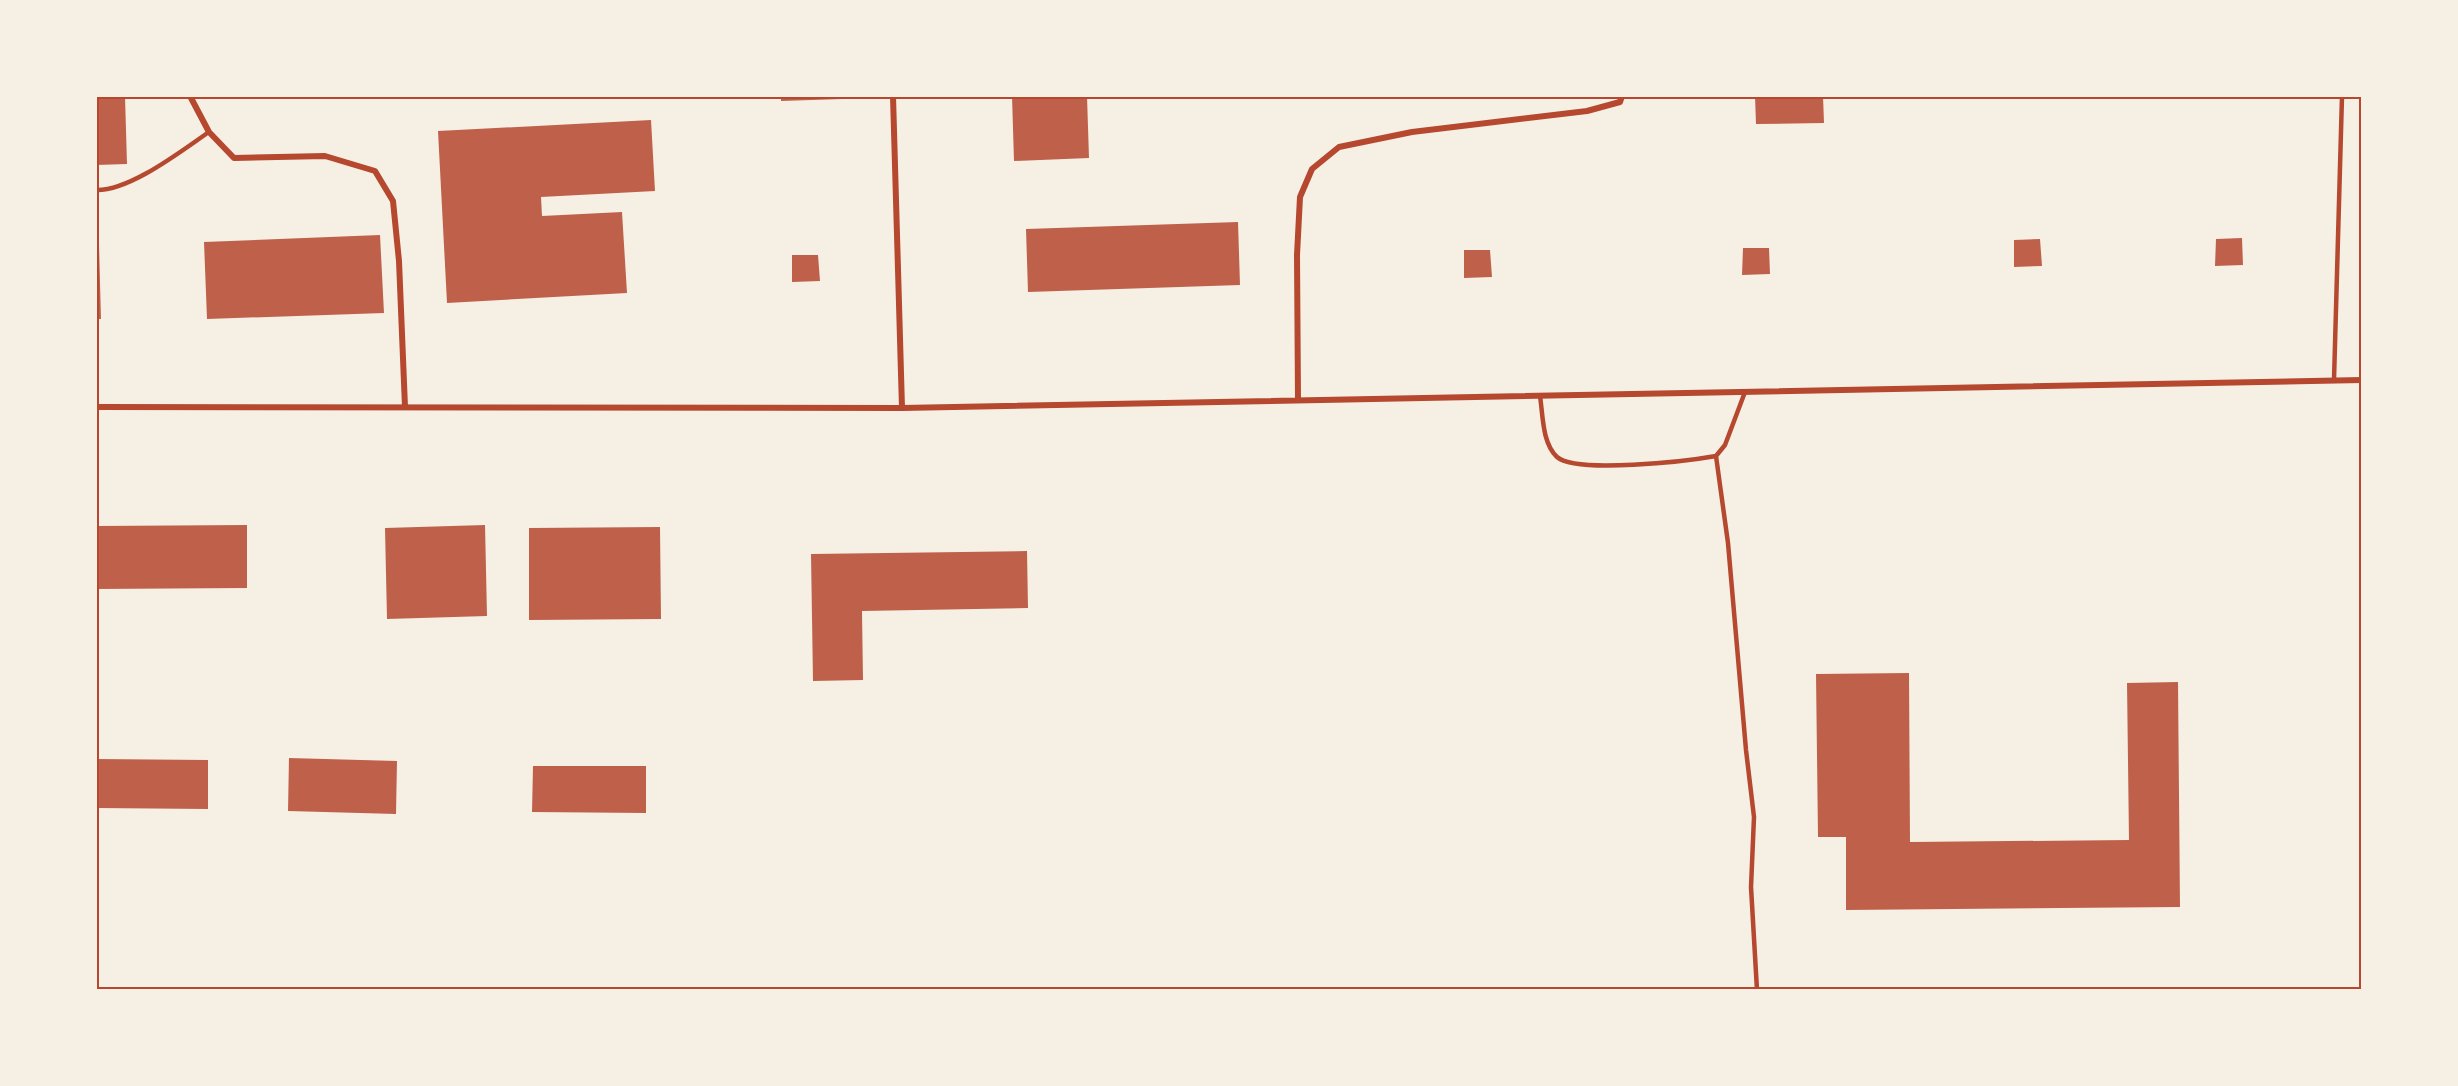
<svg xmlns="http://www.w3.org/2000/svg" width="2458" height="1086" font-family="'Fira Sans Condensed',sans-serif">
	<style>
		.building { fill: #bf614a }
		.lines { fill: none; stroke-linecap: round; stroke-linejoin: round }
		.service { stroke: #b5482f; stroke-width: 4.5 }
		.minor { stroke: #b5482f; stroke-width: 6 }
		.neatline { fill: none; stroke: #b5482f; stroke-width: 2 }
	</style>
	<rect width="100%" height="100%" fill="#f6efe4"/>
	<!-- building -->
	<path class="building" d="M96,96h29l2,68 -31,1z
		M781,96h61v3l-61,2z
		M1012,96h75l2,62 -75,3z
		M1755,96h68l1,27 -68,1z
		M651,120l4,71 -114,6 1,19 80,-4 5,81 -180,10 -9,-172z
		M1238,222l2,63 -212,7 -2,-63z
		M380,235l4,78 -177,6 -3,-77z
		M2242,238l1,27 -28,1 1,-27z
		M2040,239l2,27 -28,1v-27z
		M96,245h3l2,74h-5z
		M1743,248h26l1,26 -28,1z
		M1464,250h26l2,27 -28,1z
		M792,255h26l2,26 -28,1z
		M247,525v63l-151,1v-63z
		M485,525l2,91 -100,3 -2,-91z
		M660,527l1,92 -132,1v-92z
		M1027,551l1,57 -166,3 1,69 -50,1 -2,-127z
		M1909,673l1,169 219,-2 -2,-157 51,-1 2,225 -334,3v-73h-28l-2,-163z
		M289,758l108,3 -1,53 -108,-3z
		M96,759l112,1v49l-112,-1z
		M533,766h113v47l-114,-1z"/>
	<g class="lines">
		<!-- service -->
		<path class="service" d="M96,190c34,1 85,-39 113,-58
			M2334,380l8,-284
			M1540,396c3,19 2,47 17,61 19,17 131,4 159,-1l9,-11 20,-53
			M1716,456l12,87 18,207 8,67 -3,70 6,103"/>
		<!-- minor -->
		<path class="minor" d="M190,96l19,36 25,26 91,-2 50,15 18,30 6,60 6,146
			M893,96l9,312
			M1298,400l-1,-145 3,-58 12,-28 27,-22 73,-15 175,-21 33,-9 2,-6
			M96,407l806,1 1460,-28"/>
	</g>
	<!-- border -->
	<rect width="2458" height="1086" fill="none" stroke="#f6efe4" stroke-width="195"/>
	<rect x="98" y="98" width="2262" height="890" class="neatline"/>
</svg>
